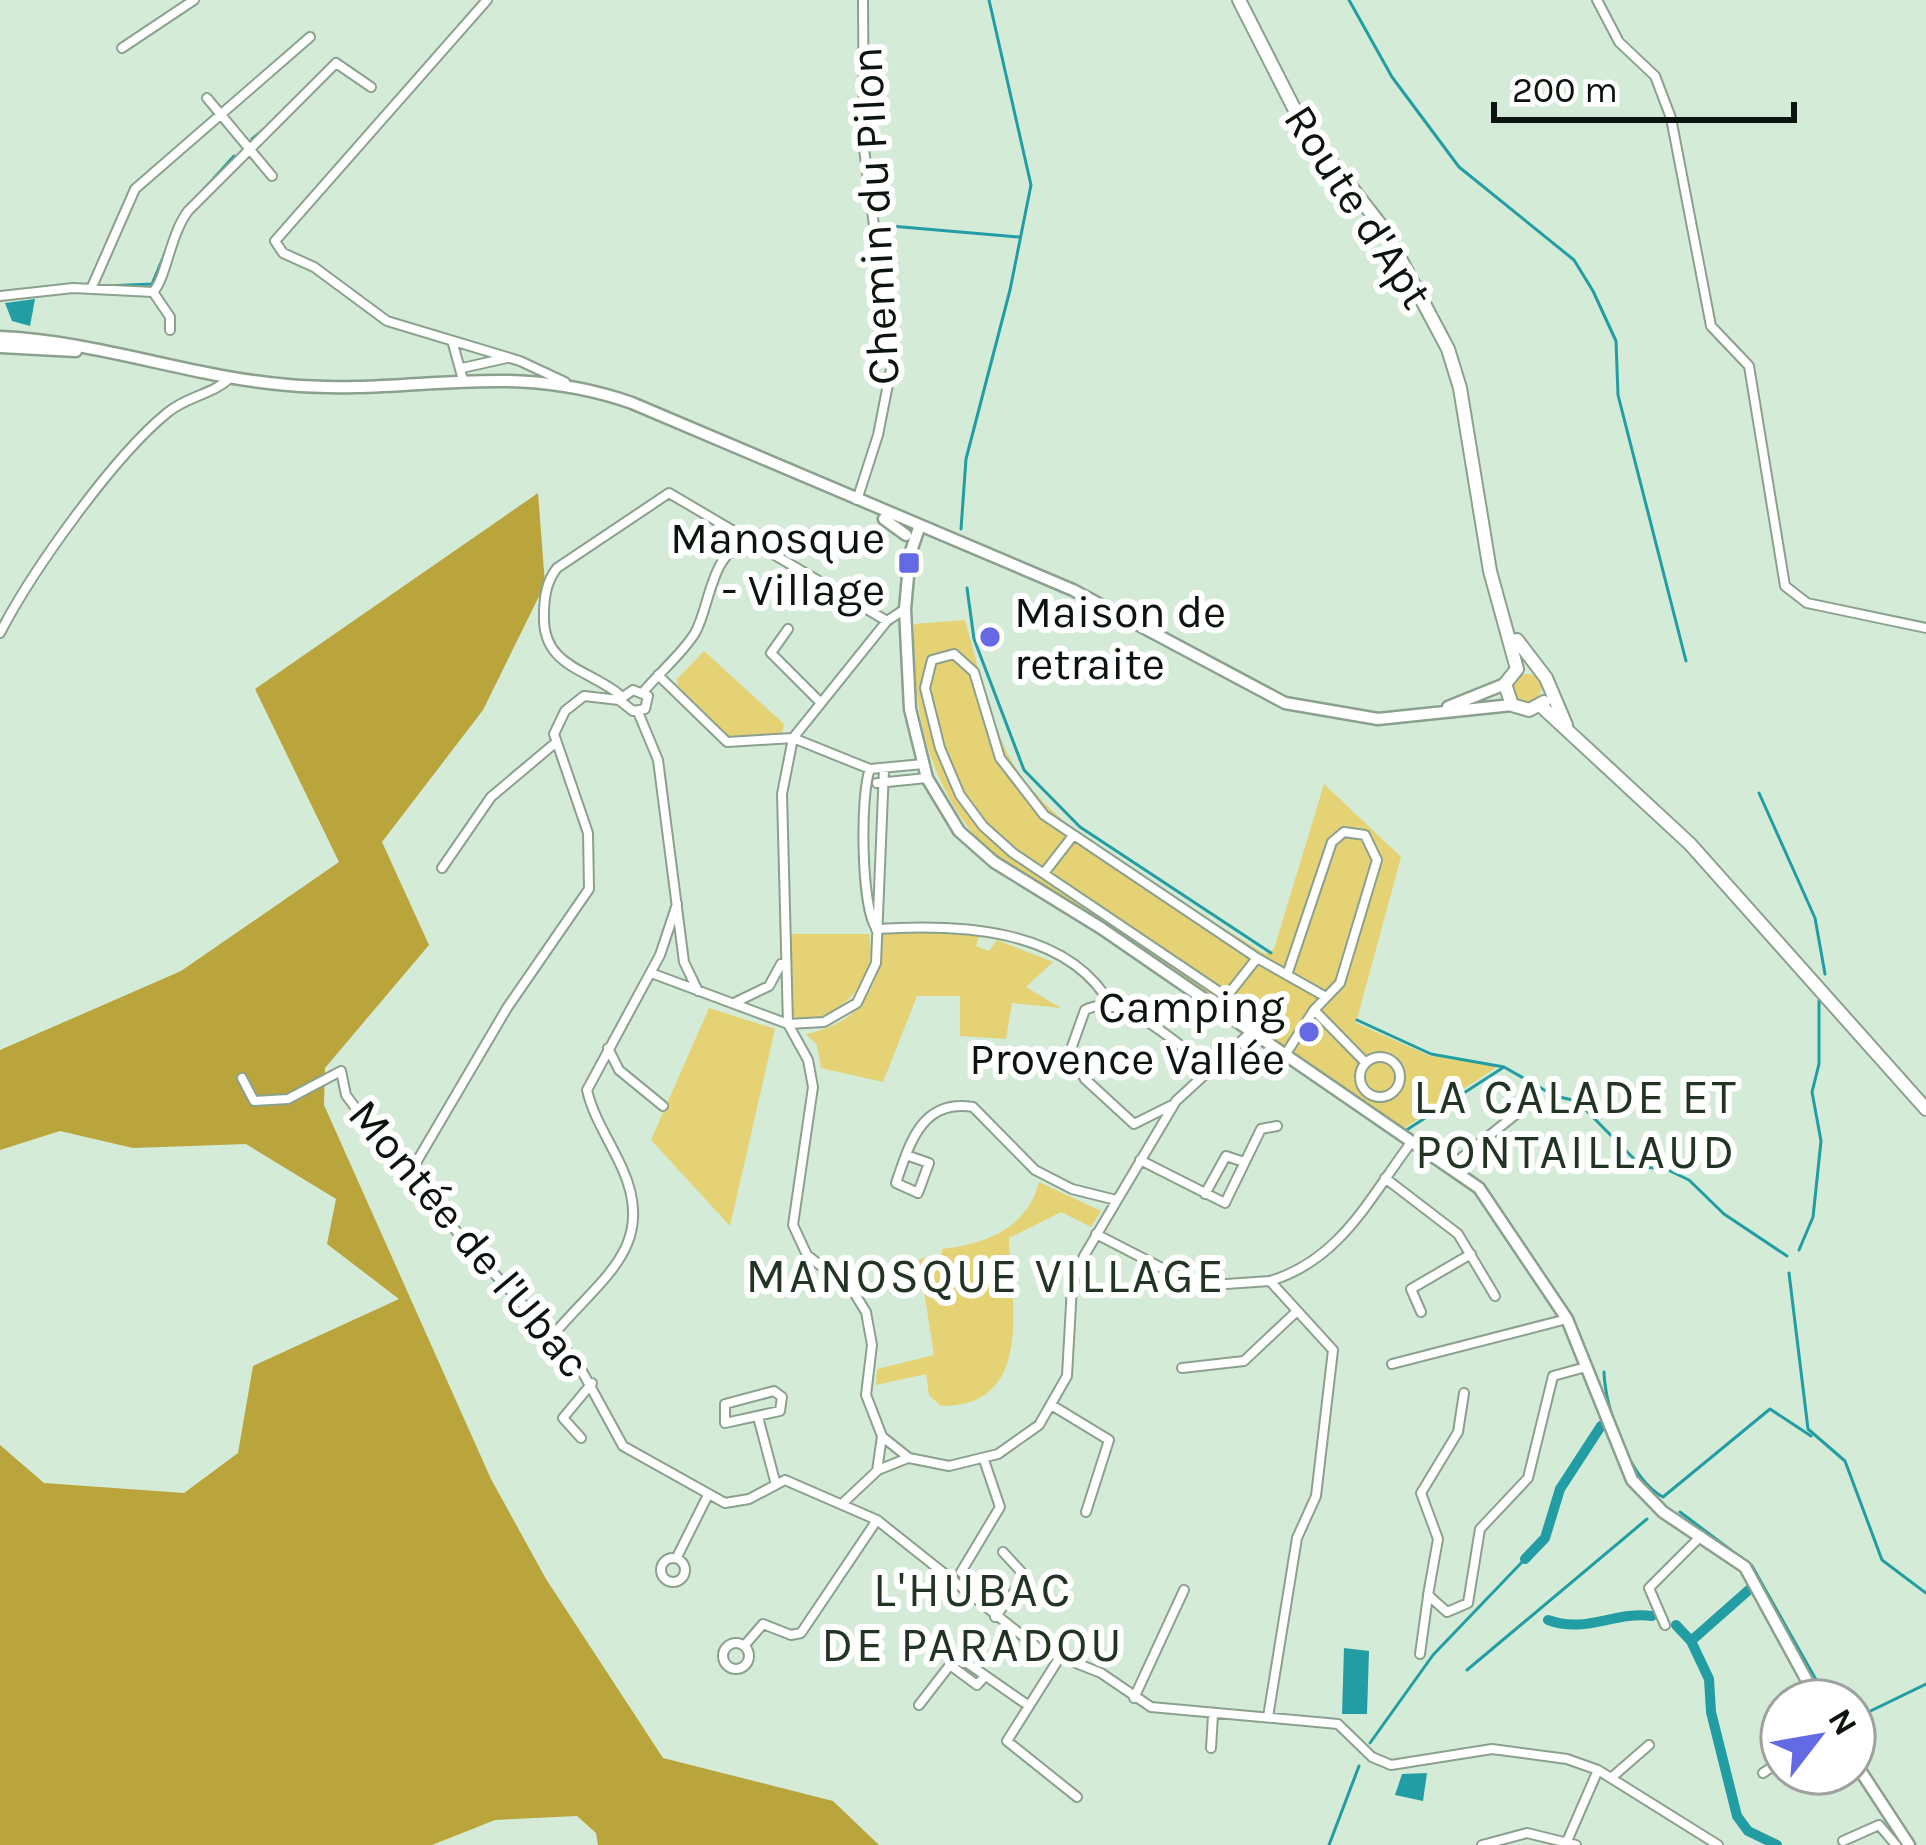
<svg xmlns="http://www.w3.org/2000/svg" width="1926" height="1845" font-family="Karla,sans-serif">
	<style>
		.green { fill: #e4d274 }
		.forest { fill: #b9a53b }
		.water { fill: #229da3 }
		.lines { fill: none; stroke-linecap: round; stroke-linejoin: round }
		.stream { stroke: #229da3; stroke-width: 3 }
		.canal { stroke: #229da3; stroke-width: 10 }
		.street-casing { stroke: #8ba18e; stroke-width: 12 }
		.secondary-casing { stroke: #8ba18e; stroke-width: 15 }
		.primary-casing { stroke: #8ba18e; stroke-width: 16 }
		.street { stroke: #fff; stroke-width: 8 }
		.secondary { stroke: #fff; stroke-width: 10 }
		.primary { stroke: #fff; stroke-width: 12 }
		.poi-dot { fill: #646ae3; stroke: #fff; stroke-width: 4.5 }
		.labels { text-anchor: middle; stroke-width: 12; stroke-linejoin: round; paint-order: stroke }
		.street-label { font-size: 45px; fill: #0c140d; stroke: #fff }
		.poi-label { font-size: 45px; fill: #0c140d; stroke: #fff; text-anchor: end }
		.neighbourhood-label { font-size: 48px; letter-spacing: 3px; fill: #223525; stroke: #fff }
	</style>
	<rect width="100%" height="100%" fill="#d4ecd7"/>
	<!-- green -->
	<path class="green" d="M965,620c13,45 23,98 46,140 44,78 178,144 254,194l9,-5 50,-165 77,73 -45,166 74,33 70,9 -97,64 -416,-279c-60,-65 -75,-139 -73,-226z
		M704,651l80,73 -3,12 -51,1 -52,-51 -1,-7z
		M1513 688a14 14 0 1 1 28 0a14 14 0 1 1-28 0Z
		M910,931l69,5 -3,10 13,5 8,-11 56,22 -27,25 35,21 -49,-5 -6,36 -46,-3v-40h-43l-34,86 -62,-14 -4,-23 -11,-11c56,-12 74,-45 77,-100z
		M789,934h80c10,45 -24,79 -66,88l-12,-7z
		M709,1008l66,21 -45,197 -79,-86z
		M1039,1182l62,29 -10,16 -30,-15 -52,26c2,63 27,169 -68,168l-12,-11 -3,-21 -50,11 1,-16 57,-14 -15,-96 22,-3 1,-7c43,-5 85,-20 97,-67z"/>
	<!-- forest -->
	<path class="forest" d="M538,493l7,91 -62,126 -101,132 47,103 -104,123 -1,37 167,374 55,100 117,179 170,43 46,44h-281l-2,-12 -19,-17 -82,4 -63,25h-432v-400l44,38 140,10 54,-40 15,-87 146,-67 -72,-55 9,-45 -90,-55 -113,4 -73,-17 -60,19v-100l181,-79 158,-109 -84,-173z"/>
	<!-- water -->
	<path class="water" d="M35,299l-5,27 -18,-5 -7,-18z
		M1344,1648l25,3 -2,63h-25z
		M1427,1773l-4,28 -28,-6 7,-21z"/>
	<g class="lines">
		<!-- stream -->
		<path class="stream" d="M1349,0l43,77 67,90 115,93 19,31 23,50 2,54 68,266
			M252,139l12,-10
			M187,208l47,-52
			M879,225l140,12
			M106,286l46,-2 29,-69
			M961,529l5,-70 44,-169 21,-105 -42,-185
			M967,588l7,51 50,131 56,57 191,126
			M1759,793l56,125 10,56
			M1357,1020l74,34 73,13 51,29 22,5 65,66 24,2 23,11 35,34 63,42
			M1405,1131l99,-64
			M1799,1250l14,-33 8,-76 -9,-49 7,-28v-64
			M1789,1273l19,156 37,32 37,99 44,33
			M1604,1372c1,37 25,107 59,125l107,-88 41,27
			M1680,1512l72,54 76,135
			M1467,1670l180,-151
			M1854,1719l72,-35
			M1370,1743l63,-88 92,-96
			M1329,1845l30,-79"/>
		<!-- canal -->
		<path class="canal" d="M1525,1559l20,-21 15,-49 41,-63
			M1751,1588l-60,53 18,38 2,33 26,104 11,15 29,14
			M1548,1620c38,14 66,-9 104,-4
			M1676,1625l15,16"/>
		<!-- street casing -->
		<g class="street-casing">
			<path id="street" d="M487,0l-212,241 8,12 31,14 73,54 133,40 45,21
				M1597,0l22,42 36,34 16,42 40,208 38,40 36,220 22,17 119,25
				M122,48l72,-48
				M207,98l65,78
				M91,289l44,-100 175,-152
				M153,292l17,25v13
				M0,296l73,-8 80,4c13,-13 17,-57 35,-81l148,-148 35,24
				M453,344l10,36
				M462,368l45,-10
				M857,500l21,-65 14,-71 -28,-215 -1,-149
				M788,629l-17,24 48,48
				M0,633c32,-62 113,-176 167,-220 20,-17 45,-18 63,-35
				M658,675l69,67 66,-4 77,31 53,-5
				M633,690l15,6 -3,13 -12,2 -14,-11z
				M644,691c16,-19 38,-37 51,-58 16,-28 15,-85 57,-92
				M620,695c-31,-26 -78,-28 -76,-80 0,-17 2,-33 13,-47l112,-75 218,128
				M638,712l20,48 26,202 14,29
				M870,769c-10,25 -9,137 6,159
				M877,783l50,-5
				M442,868l49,-71 63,-53
				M1044,873l28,-36
				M876,929c79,-5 192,-3 236,78
				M1257,958l-26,33 -10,2 -208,-140 -30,-27 -23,-31 -20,-47 -15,-60 7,-28 22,-6 20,18 26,86 44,57 213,143 69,39
				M651,973l137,51 36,-2 33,-19 19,-40 8,-194
				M736,1002l33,-16 12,-22
				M1314,1010l51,52
				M608,1048l11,22 44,36
				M1285,1055l29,-45 26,-27 37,-123 -12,-25 -21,-3 -12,10 -44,130
				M1360 1077a20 20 0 1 1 40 0a20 20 0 1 1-40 0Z
				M242,1078l12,23 34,-2 53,-28 5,24 26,35 101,121 104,111 46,84 102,57 24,-4 36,-19 92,40 161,128 63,25 50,34 187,17 34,33 19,8 101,-16 75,10 31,11 120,75
				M1170,1106l-36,18 -49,-45 -15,-27 15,-42c38,-21 97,39 127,60
				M906,1155l23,8 -11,30 -22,-10c14,-41 26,-84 77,-76l62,63 37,19 44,11
				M1140,1160l85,43 36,-74 16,-3
				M1450,1167l65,-52
				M410,1173l97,-165 82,-119 -1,-56 -34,-99 11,-23 19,-15 35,4
				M1385,1178l73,56 37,62
				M1205,1194l21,-38 18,6
				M1096,1234l101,52 73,-5 63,69 -17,146 -19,42 -29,179
				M1270,1281c70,-21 99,-82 140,-137
				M1421,1312l-10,-23 60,-35
				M554,1334c47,-56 104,-88 68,-166 -11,-25 -29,-51 -35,-78l73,-135 17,-51
				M1392,1364l175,-45
				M1182,1368l62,-7 52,-49
				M774,1391l8,6 -2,14 -55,12v-19z
				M1464,1393l-6,39 -37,61 17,46 -10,56 19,17 21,-9 12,-74 48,-51 25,-102 33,-9
				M1053,1406l56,34 -23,72
				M758,1417l17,64
				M581,1438l-18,-20 29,-35
				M884,1438l25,20 40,8 49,-12 41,-29 28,-49 5,-90 12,-30 92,-155 73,-67
				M878,1470l30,-12
				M844,1502l33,-31 5,-35 -16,-41 6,-50 -6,-33 -13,-21 -46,-36 -14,-30 20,-138 -5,-27 -20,-36 -6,-230 11,-56 94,-117 18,-12
				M677,1557l31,-62
				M661 1570a12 12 0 1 1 24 0a12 12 0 1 1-24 0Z
				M961,1572l39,-65 -16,-47
				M995,1617l31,-40 -23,-25
				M1665,1625l-16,-37 52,-52
				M723 1656a13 13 0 1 1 26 0a13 13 0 1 1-26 0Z
				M744,1646l19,-22 28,11 10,-2 76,-113
				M1420,1654l8,-58
				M1058,1660l-51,81 70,56
				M985,1676l-8,9 -27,-20 10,-7 69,48
				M1134,1698l50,-108
				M919,1705l31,-40
				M1211,1748l2,-33
				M1763,1773l19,-13
				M1611,1778l38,-33
				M1568,1839l30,-69
				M1843,1841l36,-16 17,20
				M1482,1845l45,-12 49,12"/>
		</g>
		<!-- secondary casing -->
		<g class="secondary-casing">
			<path id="secondary" d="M0,337c98,4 190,40 288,48 126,11 218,-26 344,18l441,187 212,113 93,16 134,-14
				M0,347l76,4
				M884,519l22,16
				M919,528l-9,26 -5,55 5,100 17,69 32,53 35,31 107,66 378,260 88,131 65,161 31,32 82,55 73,134
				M1448,707l57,-23
				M1854,1761l55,84"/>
		</g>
		<!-- primary casing -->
		<g class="primary-casing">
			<path id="primary" d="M1239,0l63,124 84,108 62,117 12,39 30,183 27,98
				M1517,640l29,38 20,47
				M1517,669l-12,15 7,21 17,5 15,-8
				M1540,705l150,139 236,265"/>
		</g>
		<!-- street -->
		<use href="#street" class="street"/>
		<!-- secondary -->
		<use href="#secondary" class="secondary"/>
		<!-- primary -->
		<use href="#primary" class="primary"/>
	</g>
	<!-- markers -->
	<g class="poi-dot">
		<rect x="897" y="551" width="24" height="24" rx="6"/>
		<circle cx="990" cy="637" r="12"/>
		<circle cx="1309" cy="1032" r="12"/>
	</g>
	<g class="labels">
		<!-- street labels -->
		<g class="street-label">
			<text transform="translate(1359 206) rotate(57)" y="16">Route d'Apt</text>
			<text transform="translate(874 216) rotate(-93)" y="16">Chemin du Pilon</text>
			<text transform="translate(470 1238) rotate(50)" y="16">Montée de l'Ubac</text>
		</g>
		<!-- poi labels -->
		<g class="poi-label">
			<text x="885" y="553">Manosque<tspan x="885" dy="52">- Village</tspan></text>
			<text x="1014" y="627" text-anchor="start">Maison de<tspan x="1014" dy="52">retraite</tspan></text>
			<text x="1285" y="1022">Camping<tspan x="1285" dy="52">Provence Vallée</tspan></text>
		</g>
		<!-- neighbourhood labels -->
		<g class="neighbourhood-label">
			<text x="1576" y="1113">LA CALADE ET<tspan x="1576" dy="55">PONTAILLAUD</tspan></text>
			<text x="986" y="1292">MANOSQUE VILLAGE</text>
			<text x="973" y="1606">L'HUBAC<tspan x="973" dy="55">DE PARADOU</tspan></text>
		</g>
	</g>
	<!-- north arrow -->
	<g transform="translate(1818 1737) rotate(59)"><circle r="57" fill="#ffffff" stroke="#9ea19e" stroke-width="3"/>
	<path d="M0-9L21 45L0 30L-21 45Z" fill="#646ae3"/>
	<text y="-18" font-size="33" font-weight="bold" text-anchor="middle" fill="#0c140d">N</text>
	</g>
	<!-- scale -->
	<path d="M1494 102v18h300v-18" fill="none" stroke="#0c140d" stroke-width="6"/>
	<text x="1512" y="102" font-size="36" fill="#0c140d" stroke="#ffffff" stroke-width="9" paint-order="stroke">200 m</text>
</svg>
